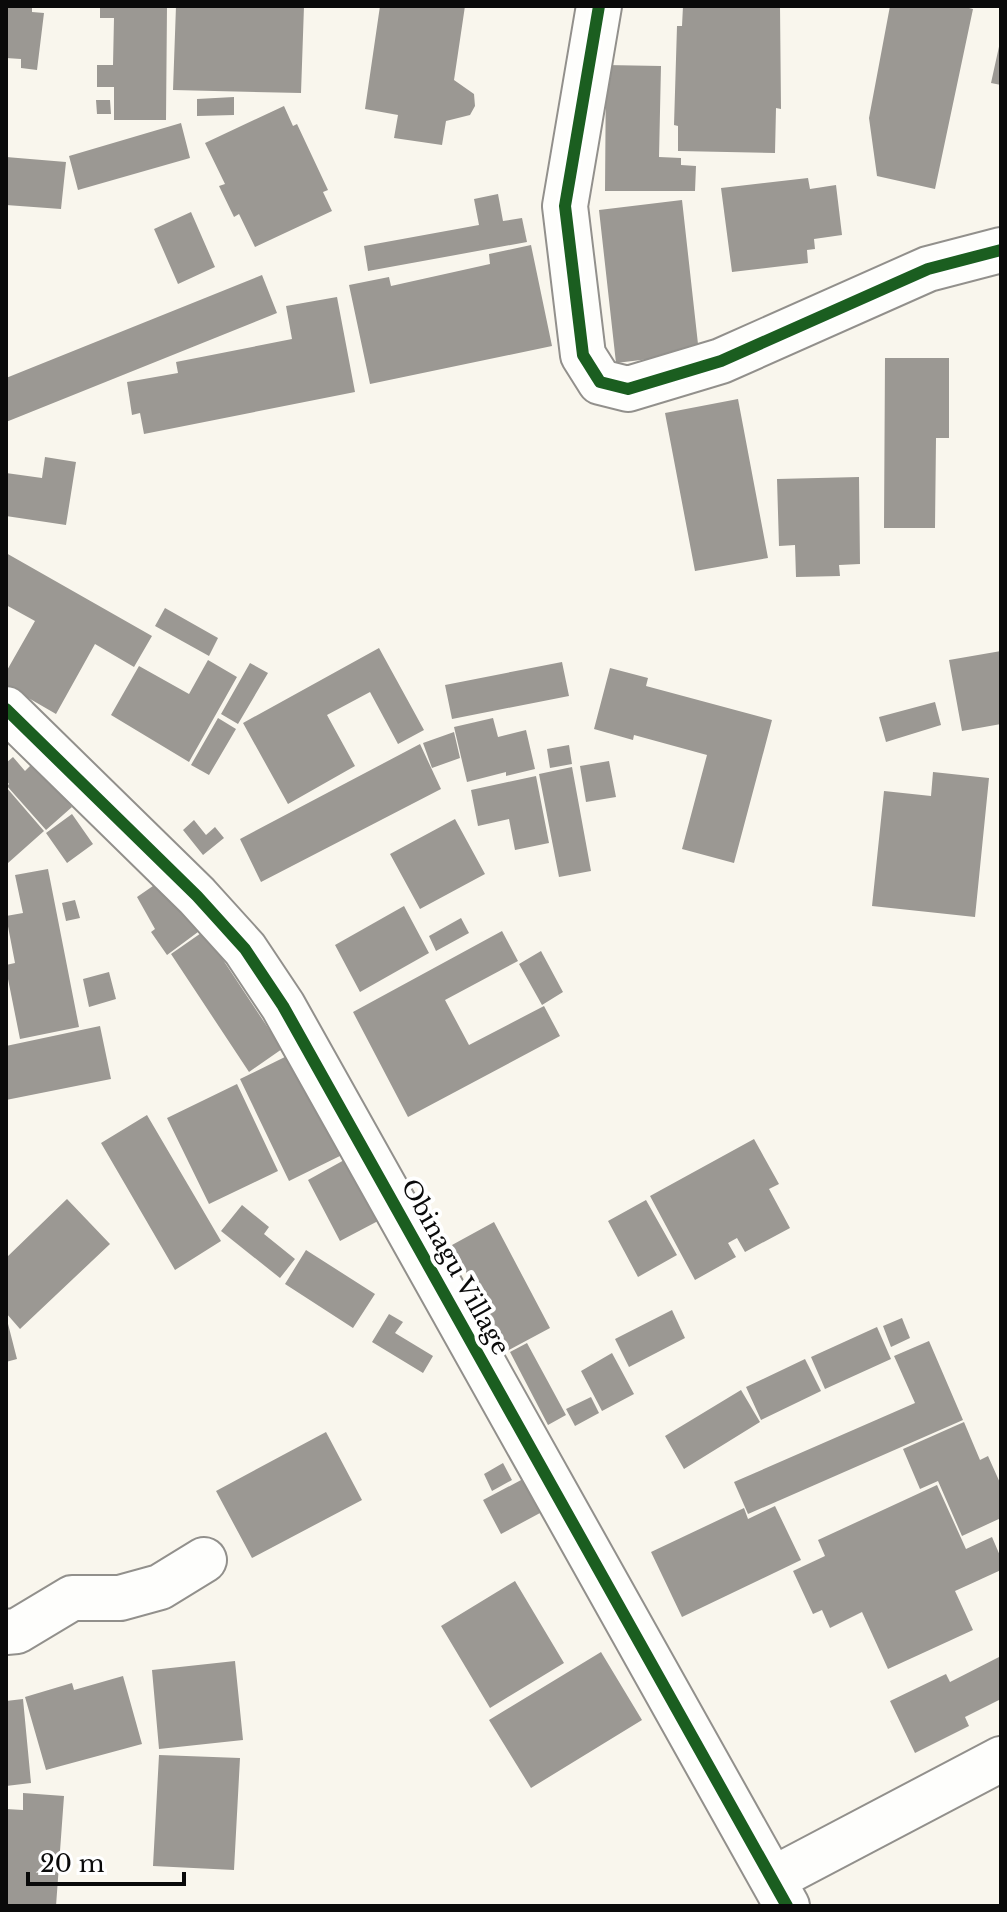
<svg xmlns="http://www.w3.org/2000/svg" width="1007" height="1912" font-family="'Libre Baskerville',serif">
	<style>
		.building { fill: #9b9893 }
		.lines { fill: none; stroke-linecap: round; stroke-linejoin: round }
		.minor-casing { stroke: #92908c; stroke-width: 48 }
		.minor { stroke: #fefefc; stroke-width: 44 }
		.cycleway-casing { stroke: #fff; stroke-width: 17 }
		.cycleway { stroke: #1b5e20; stroke-width: 12 }
		.labels { text-anchor: middle; stroke-width: 8; stroke-linejoin: round; paint-order: stroke }
		.street-label { font-size: 24px; fill: #0a0a0a; stroke: #fff }
	</style>
	<rect width="100%" height="100%" fill="#f9f6ed"/>
	<!-- building -->
	<path class="building" d="M6,6h26v6l12,1 -7,57 -16,-2v-9l-15,-1z
		M100,6h67l-1,114h-52v-33h-17v-22h16l1,-47h-14z
		M176,6h128l-3,87 -128,-3z
		M380,6h85l-11,74 20,14 1,12 -5,9 -24,6 -4,24 -48,-7 4,-23 -33,-6z
		M683,6h97l1,103 -5,-1 -1,45 -97,-2v-25l-4,-1 3,-99h5z
		M890,6h71l12,3 -38,180 -58,-13 -8,-58z
		M1000,42h1v43l-10,-2z
		M606,65l55,1 -2,91 22,1v7l15,1 -1,25h-90z
		M234,97v18l-37,1v-17z
		M96,100h14l1,14h-14z
		M284,106l9,20 4,-2 31,66 -5,2 9,19 -77,36 -16,-33 -5,3 -15,-31 6,-2 -20,-41z
		M181,123l9,35 -112,32 -9,-34z
		M6,157l60,5 -5,47 -55,-4z
		M808,178l2,11 26,-4 6,50 -28,4 1,10 -8,1 1,13 -76,9 -11,-84z
		M498,194l5,27 19,-3 5,24 -159,29 -4,-25 115,-21 -5,-26z
		M682,200l17,153 -83,10 -17,-153z
		M191,212l24,55 -37,17 -24,-55z
		M531,245l21,101 -182,38 -21,-99 40,-8 2,9 99,-22 -1,-10z
		M262,275l15,38 -271,109v-44z
		M337,297l18,95 -211,42 -4,-21 -8,2 -5,-33 51,-9 -2,-11 116,-23 -6,-33z
		M885,358h64v80h-13l-1,90h-51z
		M738,399l30,159 -73,13 -30,-158z
		M45,457l31,5 -10,63 -60,-9v-43l36,5z
		M859,477l1,87 -21,1 1,11 -44,1 -1,-32 -16,1 -2,-67z
		M6,553l146,83 -18,31 -39,-23 -39,70 -50,-29v-13l29,-51 -29,-16z
		M165,608l53,30 -9,18 -54,-30z
		M379,648l45,82 -26,14 -28,-52 -43,23 28,51 -67,38 -45,-81z
		M1001,651v73l-39,7 -13,-71z
		M208,660l29,17 -48,85 -78,-47 28,-49 50,28z
		M562,662l7,34 -117,23 -7,-34z
		M250,663l18,10 -30,51 -17,-10z
		M610,668l38,10 -2,8 126,34 -38,143 -52,-14 25,-94 -73,-20 -1,5 -39,-11z
		M935,702l6,23 -55,17 -7,-25z
		M218,718l18,11 -27,46 -18,-10z
		M493,718l5,19 28,-7 9,39 -29,7v-4l-39,10 -13,-55z
		M454,732l6,26 -28,10 -9,-25z
		M420,744l21,45 -180,93 -21,-43z
		M569,745l3,19 -22,4 -3,-19z
		M13,757l12,14 8,-8 39,44 -26,23 -39,-44 2,-2 -3,-4v-17z
		M609,761l7,36 -30,5 -6,-36z
		M572,767l19,104 -32,6 -20,-103z
		M933,772l56,6 -14,139 -103,-11 12,-115 47,5z
		M536,776l13,67 -34,7 -6,-31 -31,7 -7,-36z
		M6,787l38,44 -36,32 -2,-2z
		M72,814l21,30 -26,19 -21,-30z
		M455,819l30,55 -65,35 -30,-55z
		M194,820l12,15 9,-8 9,11 -21,17 -20,-25z
		M48,869l31,158 -59,12 -14,-70v-4l9,-2 -9,-47 17,-3 -8,-38z
		M166,877l36,52 -35,26 -16,-23 4,-3 -18,-32z
		M75,900l5,18 -14,3 -4,-18z
		M404,906l25,47 -69,39 -25,-47z
		M461,918l8,15 -33,18 -7,-15z
		M204,931l78,118 -33,23 -78,-118z
		M502,931l16,30 -73,39 24,45 75,-39 16,30 -152,81 -55,-105z
		M541,951l22,41 -21,13 -23,-41z
		M109,972l7,27 -27,8 -6,-28z
		M100,1026l11,53 -105,21v-54z
		M295,1052l49,102 -55,27 -49,-102z
		M237,1084l41,87 -69,33 -42,-86z
		M147,1115l74,126 -46,29 -74,-127z
		M754,1139l25,45 -10,5 21,39 -45,24 -8,-14 -9,5 8,14 -41,23 -45,-84z
		M346,1159l32,62 -38,20 -32,-61z
		M67,1199l43,45 -90,85 -14,-16v-55z
		M646,1200l31,55 -39,22 -30,-56z
		M242,1205l27,22 -5,7 31,25 -15,19 -59,-47z
		M494,1222l56,106 -43,23 -55,-106z
		M306,1250l69,44 -22,34 -68,-44z
		M672,1310l13,28 -56,29 -14,-28z
		M389,1314l14,8 -8,11 38,23 -10,17 -51,-31z
		M6,1316l11,43 -11,3z
		M902,1318l8,20 -19,9 -8,-21z
		M877,1327l14,32 -66,30 -14,-32z
		M929,1341l34,79 -215,94 -14,-32 181,-79 -21,-47z
		M527,1343l39,72 -18,10 -38,-73z
		M612,1353l22,41 -32,17 -21,-40z
		M805,1359l16,32 -60,29 -15,-33z
		M741,1390l19,32 -76,47 -19,-33z
		M591,1397l8,16 -24,13 -9,-17z
		M964,1422l16,38 8,-4 13,29v33l-39,18 -24,-55 -18,8 -17,-40z
		M326,1432l36,68 -110,58 -36,-67z
		M503,1463l9,17 -20,11 -8,-17z
		M523,1479l17,34 -39,21 -18,-34z
		M937,1485l29,64 26,-12 9,21v12l-46,21 18,39 -85,39 -26,-57 -32,16 -8,-18 -9,4 -20,-43 32,-15 -7,-16z
		M775,1506l26,54 -119,57 -31,-65 93,-44 4,11z
		M515,1581l49,82 -74,45 -49,-82z
		M601,1652l41,68 -111,68 -42,-68z
		M1001,1656v43l-36,18 4,9 -54,27 -25,-52 56,-27 4,8z
		M235,1661l8,79 -84,9 -7,-79z
		M123,1676l19,68 -96,26 -21,-73 47,-14 2,7z
		M23,1699l8,84 -25,3v-85z
		M159,1755l81,3 -6,112 -81,-4z
		M23,1793l41,3 -8,110h-50v-97l17,1z"/>
	<g class="lines">
		<!-- minor casing -->
		<g class="minor-casing">
			<path id="minor" d="M599,6l-34,200 18,149 17,27 28,7 93,-28 207,-92 73,-19
				M6,709l191,187 48,53 38,57 504,900
				M6,1632l11,-1 55,-33h48l40,-11 44,-27
				M773,1879l228,-120"/>
		</g>
		<!-- minor -->
		<use href="#minor" class="minor"/>
		<!-- cycleway casing -->
		<g class="cycleway-casing">
			<path id="cycleway" d="M599,6l-34,200 18,149 17,27 28,7 93,-28 207,-92 73,-19
				M6,709l191,187 48,53 38,57 504,900"/>
		</g>
		<!-- cycleway -->
		<use href="#cycleway" class="cycleway"/>
	</g>
	<g class="labels">
		<!-- street labels -->
		<g class="street-label">
			<text transform="translate(455 1267) rotate(61)" y="8">Obinagu Village</text>
		</g>
	</g>
	<!-- border -->
	<rect width="1007" height="1912" fill="none" stroke="#0a0a0a" stroke-width="16"/>
	<!-- scale -->
	<path d="M28 1872v12h156v-12" fill="none" stroke="#0a0a0a" stroke-width="4"/>
	<text x="40" y="1872" font-size="24" fill="#0a0a0a" stroke="#ffffff" stroke-width="6" paint-order="stroke">20 m</text>
</svg>
